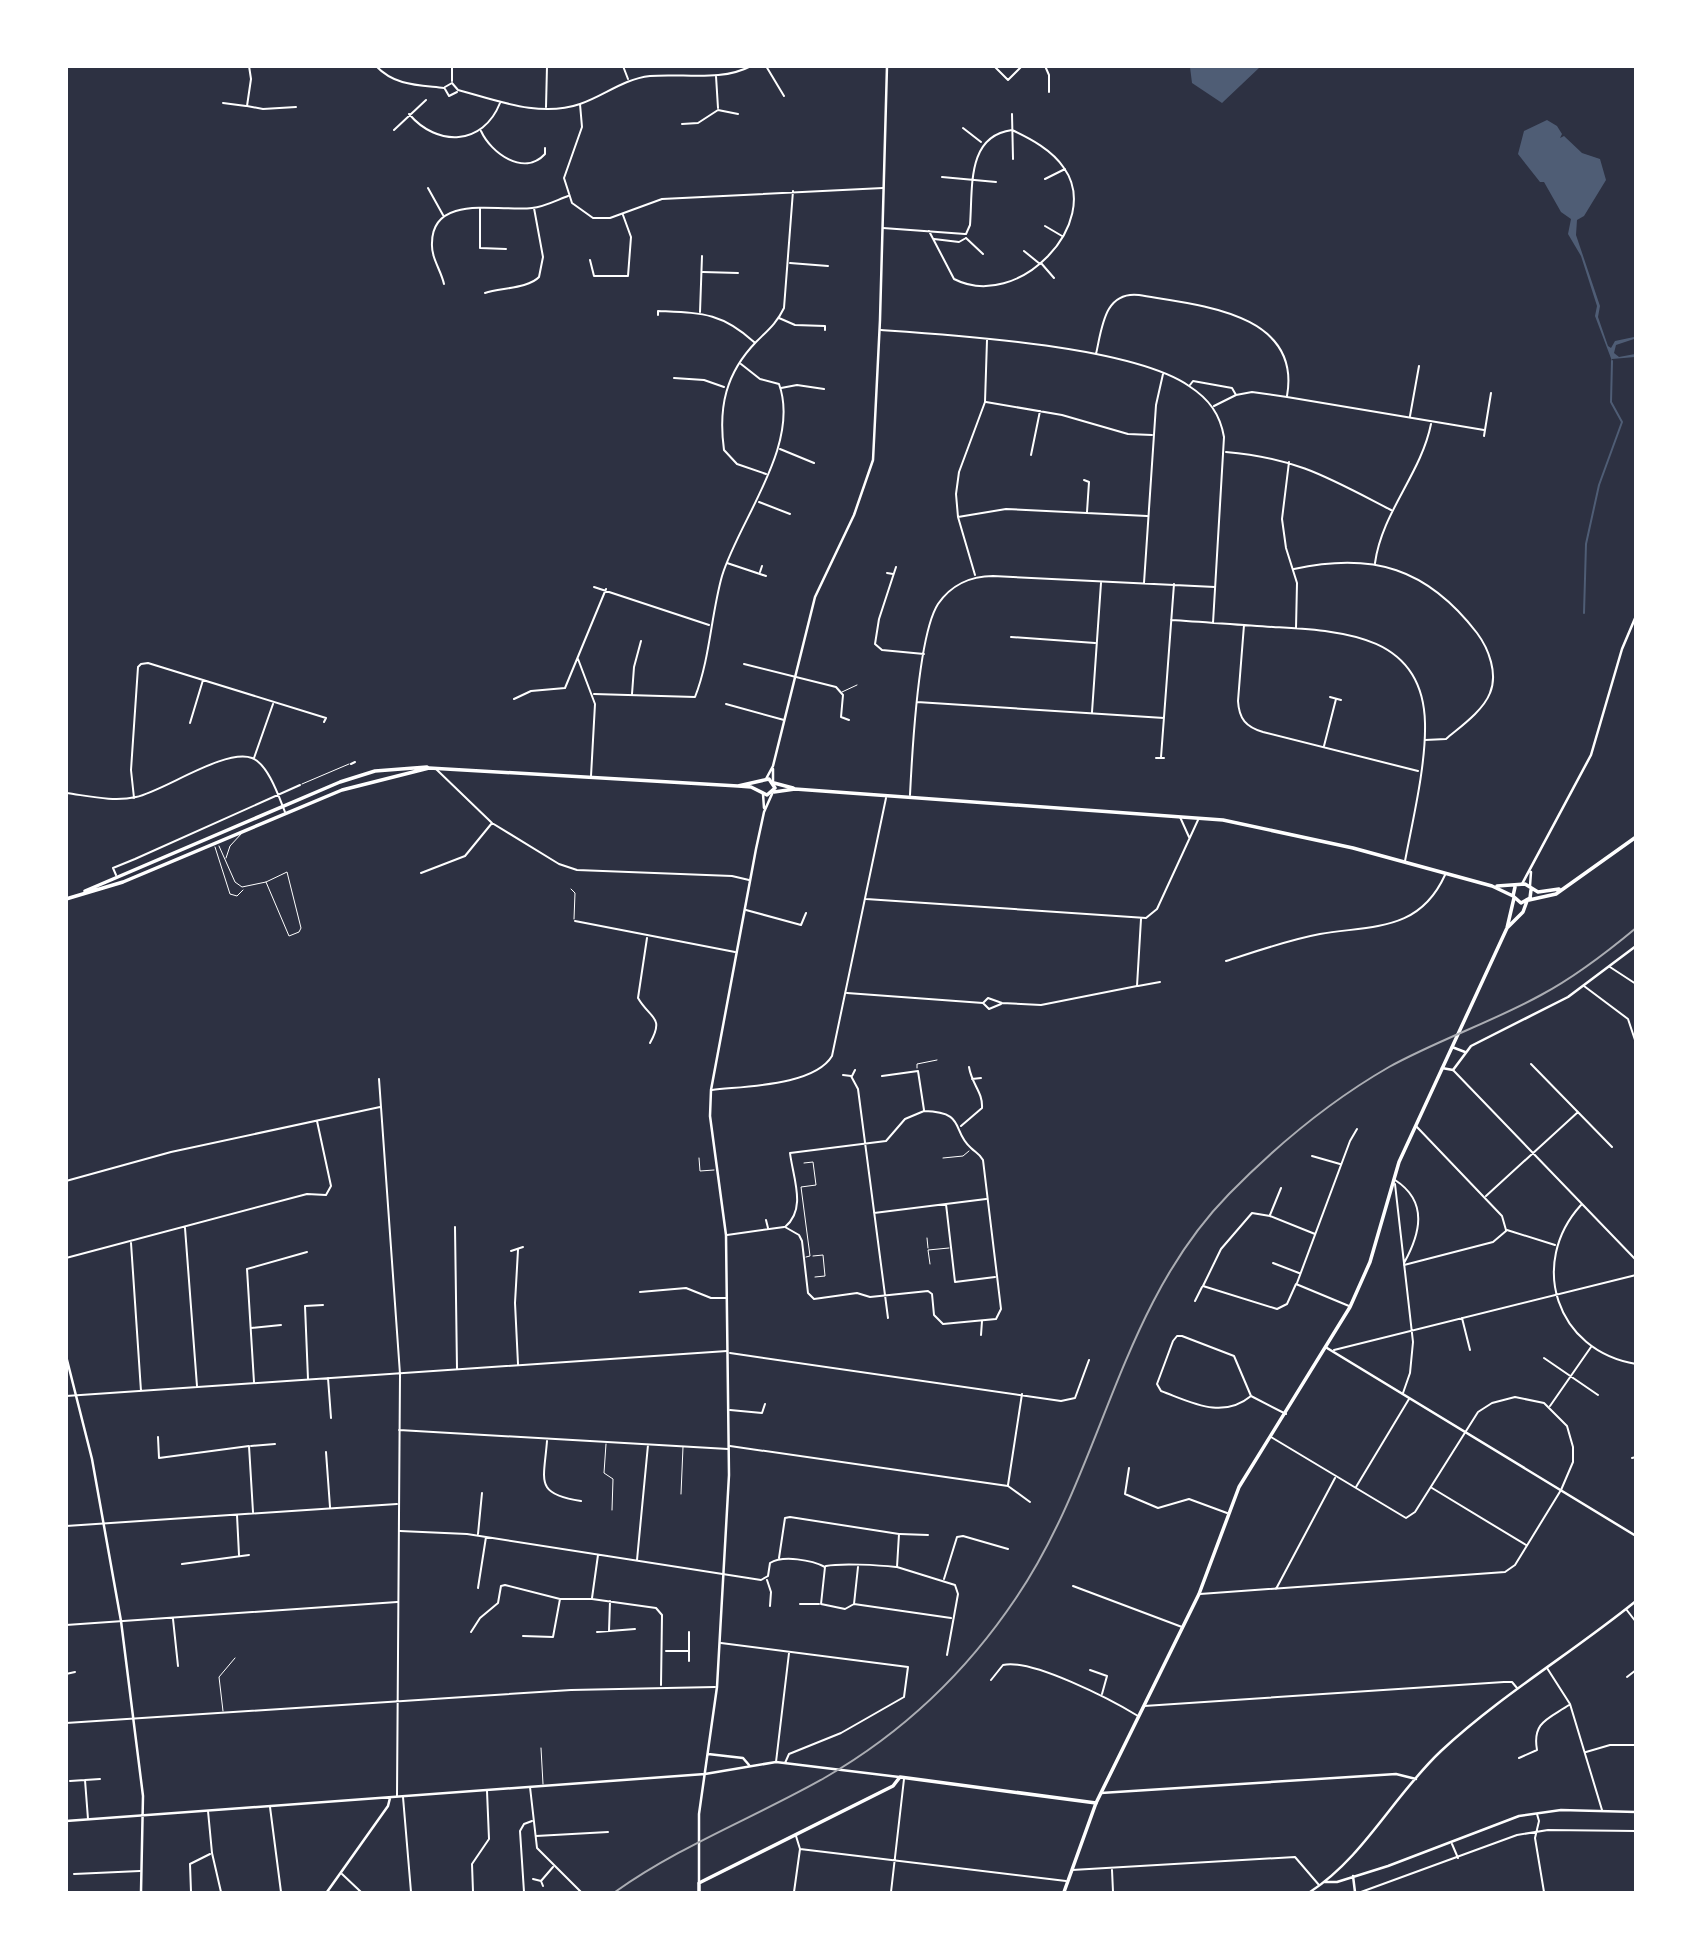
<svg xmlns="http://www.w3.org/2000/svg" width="1702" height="1959" font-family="Jost,sans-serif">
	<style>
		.water { fill: #4f5d75 }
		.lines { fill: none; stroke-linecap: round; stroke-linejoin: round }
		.stream { stroke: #4f5d75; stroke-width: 2 }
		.service { stroke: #fff; stroke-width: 1 }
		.minor { stroke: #fff; stroke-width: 2 }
		.tertiary { stroke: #fff; stroke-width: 2.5 }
		.secondary { stroke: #fff; stroke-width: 3.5 }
		.primary { stroke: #fff; stroke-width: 3.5 }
		.rail { stroke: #abadb3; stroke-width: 2 }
	</style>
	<rect width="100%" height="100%" fill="#2d3142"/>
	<!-- water -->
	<path class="water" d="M1190,67v-1l70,1 -38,36 -30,-20z
		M1547,120l10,6 5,8 -2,4 4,-2 18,17 18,6 6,21 -22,36 -7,4 -1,15 24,71 -2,11 10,29 3,2 4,-7 19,-4v2l-18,6 -2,8 5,4 16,-3v3l-23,2v2l-17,-45 2,-10 -16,-50 -13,-22 3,-15 -10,-7 -17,-30h-4l-22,-28 6,-23z"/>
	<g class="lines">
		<!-- stream -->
		<path class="stream" d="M1584,613l2,-69 13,-59 23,-63 -11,-20 1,-41"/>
		<!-- service -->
		<path class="service" d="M842,692l15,-7
			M302,784l47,-20
			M219,846l16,36 7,5 24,-5 21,-10 14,56 -2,4 -10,4 -23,-54
			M215,847l15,47 7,2 6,-6
			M226,858l4,-12 12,-13
			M571,889l4,4 -1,26
			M917,1068v-4l20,-4
			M699,1158l1,13 14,-1
			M943,1158l20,-2 6,-5
			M804,1163l9,-1 3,23 -15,2 9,69 -4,1
			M927,1238l1,10
			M813,1256l10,-1 2,21 -10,1
			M930,1264l-2,-14 21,-2
			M606,1444l-2,29 9,6 -1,31
			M681,1494l2,-47
			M223,1711l-4,-34 16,-19
			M541,1748l2,36"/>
		<!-- minor -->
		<path class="minor" d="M249,66l2,13 -4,27 16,3 33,-2
			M376,66c19,20 42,19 68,22
			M623,66l5,13
			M766,66l18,30
			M994,66l14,14 14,-14
			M1045,66l4,9v17
			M716,76l2,32
			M452,81v-15
			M445,87l7,-4 6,7
			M445,89l4,7 8,-4
			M458,90c38,10 82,28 122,14 24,-8 43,-25 70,-28 33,-3 71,6 101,-10
			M223,103l23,3
			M580,104l2,23 -18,51 8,25 21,15h17l52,-19 221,-11
			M546,107l1,-41
			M409,114c28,33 74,32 91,-11
			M1012,114l1,45
			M682,124l16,-1 20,-13 20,4
			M963,128l18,14
			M394,130l32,-30
			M481,131c10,22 43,46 64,23v-6
			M942,177l54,5
			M1045,179l20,-10
			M428,188l15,27
			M480,208v40l26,1
			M1045,226l17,10
			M883,228l82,6
			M929,231l25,48c64,33 149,-56 110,-111 -12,-18 -33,-29 -52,-38 -46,6 -39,58 -42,95l-4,9
			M966,238l17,16
			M934,239l25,3 7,-4
			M1024,251l16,13
			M590,260l4,16h34l3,-39 -8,-22
			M790,263l38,3
			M1041,263l13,15
			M703,272l35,1
			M444,284c-3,-14 -13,-26 -12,-41 0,-50 69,-31 100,-35 12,-1 25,-8 36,-12
			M485,293c16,-5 44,-5 54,-16l4,-20 -9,-49
			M700,312l2,-56
			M658,315v-4c43,2 63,1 96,31
			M779,318l16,7 30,1v4
			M881,330c73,5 250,16 308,56 20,13 31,28 35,51l-11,186
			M1096,354c6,-26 8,-63 43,-59 58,10 163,17 148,101
			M674,378l30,2 20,7
			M1190,385l3,-4 39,7 4,7 16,-3 35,5 197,33
			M781,388l16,-3 27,4
			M986,402l76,13 66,19 24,1
			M1214,406l22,-11
			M1410,416l9,-50
			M1484,436l7,-43
			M780,449l34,14
			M1226,452c71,6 103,26 165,58
			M1031,455l9,-44
			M1289,462l-7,57 4,29 11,35 -1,45
			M766,474l-29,-10 -13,-14c-6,-43 2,-77 32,-108 11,-11 21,-19 28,-34l9,-117
			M1084,480l5,2 -2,30
			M759,502l31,12
			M958,517l48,-8 141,7
			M727,563l39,13
			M1375,563c7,-51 46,-89 56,-139
			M896,567l-17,52 -4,25 7,6 42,4
			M1294,569c79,-17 133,-1 183,64 12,16 21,41 13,60 -7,18 -30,34 -44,46l-21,1
			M760,572l2,-6
			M887,573l6,1
			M975,575l-17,-58 -2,-23 3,-22 26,-70 2,-62
			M1144,583l12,-178 7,-31
			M594,587l115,38
			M1171,620c34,2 68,5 102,7 67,4 150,6 152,96 1,42 -12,96 -20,138
			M1244,625l-6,76c1,18 8,26 25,31l155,39
			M1011,637l84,6
			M578,659l17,45 -4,72
			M744,664l92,23 7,8 -2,22 8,3
			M594,694l101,3c15,-38 16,-82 27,-121 17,-56 79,-131 57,-192l-19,-5 -19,-15
			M632,694l2,-27 7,-26
			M1330,697l11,3
			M514,699l17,-8 34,-3 41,-99
			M917,702l247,16
			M726,704l58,16
			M1092,712l9,-129
			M190,723l13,-43
			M1324,746l12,-47
			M1161,757l13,-173
			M254,758l19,-54
			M1156,758h8
			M351,764l4,-2
			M436,769l56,54 67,41 18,6 155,6 17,4
			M66,793c23,3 47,9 70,4 28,-6 89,-49 116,-39 16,6 27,39 33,54
			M910,795c2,-41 8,-160 28,-191 13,-19 33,-28 55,-28l222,11
			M134,798l-3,-28 7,-103 3,-3 7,-1 178,55 -2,4
			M1180,817l9,20
			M421,873l44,-17 27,-33
			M116,875l-3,-7 22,-9 165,-74
			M866,899l280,19 11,-9 41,-89
			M746,910l55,15 5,-12
			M575,921l160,31
			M647,938l-9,60c12,21 27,18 12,45
			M1226,961c31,-10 62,-21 94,-27 53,-9 99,-2 125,-59
			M1610,967l26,17
			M1138,986l22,-4
			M1584,986l44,33 8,24
			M847,993l136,10 6,6 12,-5
			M983,1003l5,-5 14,5 39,2 96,-19 4,-67
			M1531,1064l81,83
			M1453,1070l183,190
			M843,1075l8,1 7,13 30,229
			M852,1076l3,-6
			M882,1076l36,-5 6,39
			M379,1079l21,295 -3,422
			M972,1079l9,-1
			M712,1090c32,-4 102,-4 120,-34l54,-258
			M924,1111c43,1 27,20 47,37 5,5 8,5 12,12l18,149 -5,10 -53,5 -9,-9 -2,-21 -4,-3 -58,6 -13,-4 -43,6 -6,-6 -6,-52 -3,-6 -14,-8c22,-18 8,-49 5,-74l96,-12 19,-22z
			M961,1126l21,-18c1,-16 -10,-23 -13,-41
			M1416,1126l86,90 4,14
			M1312,1156l28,8
			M1395,1180c34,22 25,54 9,83
			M66,1181l105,-29 209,-45
			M1395,1184l18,158 -3,31 -7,20
			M1486,1196l92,-84
			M946,1204l9,78 40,-5
			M1581,1205c-53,58 -25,146 55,159
			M874,1213l112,-14
			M1270,1215l11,-27
			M766,1220l2,8
			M455,1227l2,142
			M185,1228l12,158
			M1507,1230l48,15
			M1315,1234l-45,-18 -18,-3 -31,36 -18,37 74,23 10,-5 9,-20 53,22
			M727,1235l57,-8
			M131,1243l10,148
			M518,1250l-3,53 3,61
			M511,1251l12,-4
			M66,1258l241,-64 19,1 5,-9 -14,-65
			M1273,1263l26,10
			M1404,1265l89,-23 13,-11
			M1297,1283l53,-142 7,-12
			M640,1292l46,-4 25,10h15
			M1195,1301l7,-14
			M1462,1318l8,32
			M251,1328l30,-3
			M981,1335l1,-14
			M1334,1350l302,-75
			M730,1353l331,48 14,-3 14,-38
			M1544,1358l54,37
			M328,1378l3,40
			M308,1379l-3,-73 18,-1
			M254,1382l-7,-113 60,-17
			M66,1396l661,-45
			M1251,1396l-17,-40 -52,-20h-5l-4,5 -16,43 4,7c30,11 61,29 90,5l35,18
			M1550,1406l41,-59
			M730,1410l32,3 3,-9
			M399,1430l329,19
			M158,1437l1,21 90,-12 4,66
			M547,1441c-3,40 -13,53 34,60
			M251,1446l24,-2
			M730,1446l278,40 22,16
			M326,1452l4,55
			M1632,1458l4,-1
			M1129,1468l-4,26 33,14 31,-9 38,14
			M1008,1485l14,-91
			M1356,1487l53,-88
			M1432,1488l94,57
			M237,1515l2,40
			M66,1526l331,-22
			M400,1531l67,3 294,46 7,-4 2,-13c13,-8 42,-3 55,4l-4,37 24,5 9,-5
			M478,1534l4,-41
			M900,1534l28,1
			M779,1558l6,-40 5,-1 109,17 -2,33 58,18 3,9 -11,61
			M637,1560l11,-115
			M182,1564l67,-9
			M826,1566c14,-3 53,-1 70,1
			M858,1567l-4,37 97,14
			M944,1579l13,-42 6,-1 45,13
			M767,1580l4,12 -1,14
			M1073,1586l109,41
			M478,1588l8,-51
			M1276,1589l59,-111
			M1200,1594l305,-22 10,-7 46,-75 12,-28v-15l-6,-21 -23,-23 -29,-6 -23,6 -14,9 -63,100 -9,6 -135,-81
			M592,1598l6,-43
			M800,1604h19
			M1626,1609l10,13
			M173,1619l5,47
			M66,1625l331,-23
			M609,1631l1,-30
			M471,1632l9,-14 18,-15 3,-17 4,-1 55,14h32l64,9 6,7 -1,70
			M597,1632l38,-3
			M523,1636l30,1 7,-38
			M721,1643l187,24 -4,30 -63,36 -52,21 -4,9
			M666,1651h22
			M689,1661v-29
			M1547,1668l23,36 32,106
			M1090,1670l17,6 -5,18
			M66,1674l9,-2
			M1627,1677l9,-7
			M991,1680l12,-15c28,-7 109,35 135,51
			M1144,1706l360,-24h8l5,6
			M66,1723l505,-33 144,-3
			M1586,1752l24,-7h26
			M1519,1758l18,-8c-5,-28 11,-31 32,-45
			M776,1762l13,-109
			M85,1780l3,39
			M70,1781l30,-2
			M530,1787l7,61 44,44
			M403,1797l8,95
			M270,1807l11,85
			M208,1811l4,42 9,39
			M1537,1814l2,7 -4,17 9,54
			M536,1836l72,-4
			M1452,1844l6,14
			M800,1849l266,32
			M1072,1870l223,-13 24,28
			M1112,1870l1,22
			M74,1874l66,-3
			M342,1874l19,18
			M533,1879l8,2 2,5
			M541,1881l12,-14
			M191,1892l-1,-28 20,-10
			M473,1892l-1,-28 17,-25 -2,-48
			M524,1892l-4,-61 4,-7 8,-3
			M794,1892l6,-43 -4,-13
			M891,1892l13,-113
			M1361,1892l156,-57 31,-5 88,1"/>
		<!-- tertiary -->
		<path class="tertiary" d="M773,769v12
			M766,779l7,-13 42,-169 39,-82 19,-55 7,-140 7,-254
			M763,794l1,14
			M1522,884l69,-129 31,-106 14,-33
			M1530,886l1,-14
			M1452,1047l13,5
			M1442,1068l11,2 18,-24 97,-49 68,-51
			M1327,1348l309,188
			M66,1356l26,103 29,162 22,175 -2,96
			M708,1754l35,4 6,7
			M1101,1793l295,-19 20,5
			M66,1821l639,-47 71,-12 123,15
			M1353,1876l2,16
			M1325,1882h12l51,-16 131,-50 42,-6 75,2
			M699,1883v-69l18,-127 12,-212 -3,-240 -16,-119 1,-26 45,-241 8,-37 8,-18
			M327,1892l61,-86 2,-8
			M1310,1892c54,-35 84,-97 131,-141 60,-56 131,-98 195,-150"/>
		<!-- secondary -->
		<path class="secondary" d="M699,1892v-9l194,-97 7,-9 196,26"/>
		<!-- primary -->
		<path class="primary" d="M774,783l19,5
			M774,792l21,-3 428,31 130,28 139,38 21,10
			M1497,886l28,-2 13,8 21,-3
			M1515,887l-2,9 8,7 9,-5 1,-8
			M85,891l255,-109 35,-11 52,-4
			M66,899l57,-17 219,-92 87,-22 309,18 13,1 16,8 8,-7 -6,-9 -31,7
			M1529,900l27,-6 80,-57
			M1508,927l15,-15 4,-11
			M1064,1892l32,-89 103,-209 40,-107 111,-180 20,-45 29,-100 108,-234 7,-30"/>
		<!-- rail -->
		<path class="rail" d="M615,1892c66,-47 141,-75 211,-115 76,-44 141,-106 190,-179 87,-128 102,-291 213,-404 48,-49 101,-93 160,-127 49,-27 103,-45 152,-72 34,-18 65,-42 95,-67"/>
	</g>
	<!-- border -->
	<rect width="1702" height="1959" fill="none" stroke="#ffffff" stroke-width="136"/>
</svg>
